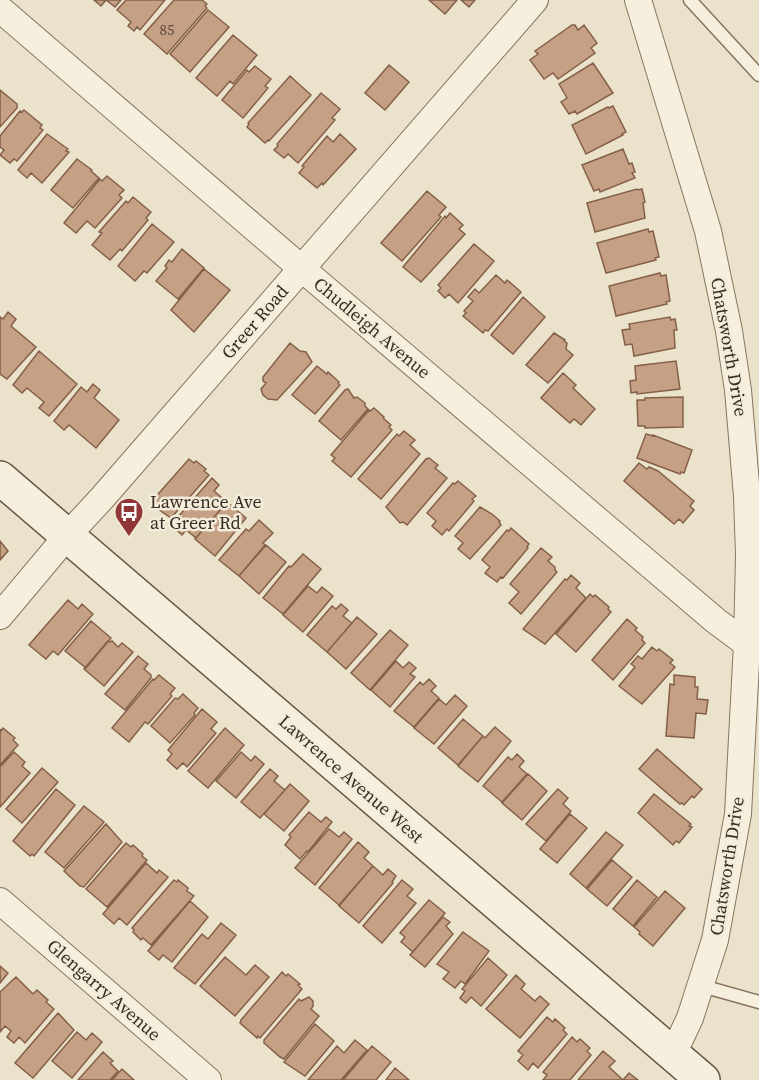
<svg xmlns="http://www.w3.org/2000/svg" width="759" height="1080" font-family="'Source Serif 4',serif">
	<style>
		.building { fill: #c6a085; stroke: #846049; stroke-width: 1.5 }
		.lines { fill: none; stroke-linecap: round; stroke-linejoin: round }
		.lane-casing { stroke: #877561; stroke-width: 15 }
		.street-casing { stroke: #877561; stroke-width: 28 }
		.secondary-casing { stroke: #695644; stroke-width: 36 }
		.lane { stroke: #f7efde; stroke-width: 12 }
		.street { stroke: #f7efde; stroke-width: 26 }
		.secondary { stroke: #f7efde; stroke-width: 33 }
		.labels { text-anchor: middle; stroke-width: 5; stroke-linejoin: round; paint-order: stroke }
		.number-label { font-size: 15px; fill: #5c4a3c }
		.street-label { font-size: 18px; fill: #392d23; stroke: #f3ecda }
		.poi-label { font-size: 18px; fill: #392d23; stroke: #f3ecda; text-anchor: start }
	</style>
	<rect width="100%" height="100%" fill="#ebe2cb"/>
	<!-- building -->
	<path class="building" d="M94,0h27l-6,7 -9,-7 -5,6z
		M126,0h39l-25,30 -3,-3 -3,4 -6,-5 3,-4 -14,-12z
		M174,0h28l5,4 -2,2 2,2 -40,46 -23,-20z
		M429,0h28l-12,14z
		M461,0h14l-6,7z
		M208,10l21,17 -39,45 -20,-18z
		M572,25h3l3,5 6,-5 13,18 -6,5 4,5 -37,26 -5,-6 -9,6 -14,-19 8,-6 -3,-3z
		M233,35l24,20 -24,29 -3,-3 -13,15 -21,-18z
		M593,63l20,30 -36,21 -2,-3 -6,3 -8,-12 6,-4 -8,-14z
		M389,65l20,17 -24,28 -20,-17z
		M255,66l16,13 -6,7 3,2 -25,30 -21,-18 25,-30 2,2z
		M290,76l21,19 -42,46 -1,-1 -3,3 -18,-16 2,-3 -1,-1z
		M0,90l17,14v4l-17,19z
		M321,93l19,16 -8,9 3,2 -37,43 -10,-9 -4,4 -10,-8 4,-4 -1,-2z
		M613,106l13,26 -4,2 1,1 -37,19 -14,-29 36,-18 1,1z
		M24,110l18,15 -2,3 3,2 -26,31 -3,-2 -4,4 -10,-8 4,-5 -4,-3v-11l20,-25 2,1z
		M47,134l21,15 -2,2 3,1 -27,31 -11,-10 -4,5 -9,-8z
		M340,134l16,15 -33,36 -1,-2 -5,5 -18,-15 5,-6 -2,-1 25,-30 6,6z
		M623,149l6,15 3,-1 3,9 -3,1 3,5 -35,14 -1,-3 -5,2 -12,-26z
		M77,159l15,11 -1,1 8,7 -26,30 -22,-18z
		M107,176l17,14 -5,5 3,3 -27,30 -8,-7 -11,12 -12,-10 36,-44 2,2z
		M637,189l1,1 4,-1 3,13 -2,1 2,15 -50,14 -8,-29z
		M427,191l19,16 -7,8 2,2 -39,44 -21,-18z
		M133,197l18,15 -5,6 2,2 -26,31 -2,-2 -10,11 -18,-15 10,-12 -3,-1 27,-31 2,2z
		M450,213l13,12 -4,4 6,5 -44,48 -18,-15 42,-51 1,2z
		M152,224l22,18 -27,31 -3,-2 -9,10 -17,-15z
		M648,229l1,3 4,-1 6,26 -4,1 1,2 -50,13 -9,-30z
		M474,244l20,17 -36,42 -9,-9 -4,4 -7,-7 3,-3 -3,-3z
		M182,249l22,19 -26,31 -22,-18 11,-13 -2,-2 4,-6 3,2z
		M204,269l26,21 -36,42 -23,-22z
		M660,273l1,3 5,-1 4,26 -4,1 1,2 -51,12 -7,-30z
		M496,275l9,8 2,-3 14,12 -33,39 -3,-1 -2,3 -20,-17 3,-3 -2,-2 9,-10 -5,-4 7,-8 4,4z
		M523,297l22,20 -32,37 -22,-19z
		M8,312l8,7 -5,7 25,21 -29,32 -7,-5v-57l3,2z
		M670,317l1,3 4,-1 2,11h-3l1,18 -41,8 -2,-12 -7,1 -3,-15 8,-1 -1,-5z
		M554,333l11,7 -1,1 3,2 -1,6 7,6 -25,28 -22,-18z
		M290,343l10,8 6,1 6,10 -35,38 -9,-1 -5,-4 -2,-6 5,-6 -3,-2v-4z
		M39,351l38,33 -28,32 -10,-8 5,-6 -17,-14 -5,5 -9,-8z
		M676,361l4,28 -43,5v-2l-6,1 -1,-12 6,-1 -1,-14z
		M317,366l10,8 1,-2 11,10 -1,1 2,2 -25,29 -23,-19z
		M563,373l13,12 -3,3 22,21 -14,16 -7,-6 -4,4 -29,-25z
		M93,384l7,6 -6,8 25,22 -23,28 -27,-23 -5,5 -10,-9 27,-34 6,5z
		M348,389l6,9 3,-1 8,6v3l3,3 -27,31 -22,-19 26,-31z
		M683,397v30l-38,1v-2h-7l-1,-26h8v-2z
		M374,408l10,9 -1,1 8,7 -2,2 3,3 -41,47 -19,-16 3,-3 -4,-3 38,-45 1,1z
		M404,431l11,9 -5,5 10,9 -39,45 -23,-20 39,-45 2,2z
		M646,434l7,2v-1l39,15 -8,23 -3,-1 -1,2 -43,-16z
		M429,458l9,7 -3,3 12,10 -40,47 -4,-3 -3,1 -14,-16 40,-48z
		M189,459l5,4 2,-2 10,8 -2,2 5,4 -38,43 -16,-11 2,-1 -5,-5z
		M639,463l8,6 2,-2 9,4 36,30 -4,5 4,4 -11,13 -4,-4 -5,5 -50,-43z
		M212,478l7,7 -5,6 13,11 -31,36 -10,-8 -4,5 -11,-10z
		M458,481l18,15 -4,3 2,2 -25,30 -2,-2 -5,6 -10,-9 4,-5 -9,-8 26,-30 2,1z
		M227,502l19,16 -31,38 -20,-17z
		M480,507l12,7 8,7 -1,1 2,3 -31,34 -12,-10 5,-6 -8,-7z
		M259,520l14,13 -10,10 2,2 -26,31 -20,-16 27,-31 3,2z
		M511,528l18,16 -2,3 1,1 -25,30 -2,-1 -4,5 -12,-9 5,-6 -8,-7 25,-30 2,1z
		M0,541l8,10 -8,9z
		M266,545l20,17 -27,32 -20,-18z
		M541,548l11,9 -4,4 7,6v3l2,2 -36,42 -12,-11 10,-11 -9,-8z
		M303,554l18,15 -38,45 -20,-16 26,-32 2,1z
		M571,575l9,8 -4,5 10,10 -41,46 -22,-15 42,-50 2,1z
		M308,586l9,7 5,-6 11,9 -30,36 -20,-17z
		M590,594l3,3 2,-2 14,12 -1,2 3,3 -35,40 -20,-18z
		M68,600l10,9 4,-5 11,10 -35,41 -5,-4 -7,8 -17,-14z
		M341,604l7,6 -5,6 9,7 -25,29 -20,-17 25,-29 4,3z
		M357,617l20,17 -31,35 -19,-17z
		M627,619l10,9 -2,2 8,7 -1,3 3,3 -32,37 -21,-20z
		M91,621l20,17 -25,30 -21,-17z
		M390,630l18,15 -38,45 -19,-17z
		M108,641l2,1 2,-1 6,6 4,-4 11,9 -29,34 -20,-17z
		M652,647l5,4 2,-2 14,11 -3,3 5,4 -33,37 -23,-18 16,-19 -4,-3 7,-8 4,3z
		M138,656l10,8 -4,5 7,6v3l-26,32 -20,-16z
		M396,661l7,7 6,-6 7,6 -6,6 5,3 -25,30 -19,-17z
		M159,675l16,13 -5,6 2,2 -24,28 -3,-2 -16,20 -17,-14 41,-49 1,1z
		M674,675l21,2v10h3l-1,12 11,1 -2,14 -10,-1 -2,25 -28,-2 4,-52 4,1z
		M429,679l7,7 -5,5 8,7 -25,29 -20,-16 26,-29 3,3z
		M183,694l15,14 -4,5 1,2 -25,28 -19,-17 24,-28 3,1z
		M455,695l12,11 -33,38 -20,-16 25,-29 7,6z
		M202,709l15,13 -6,7 5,4 -29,34 -4,-4 -6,6 -10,-9 5,-6 -4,-4z
		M463,719l20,17 -25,29 -20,-17z
		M495,727l16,14 -33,41 -20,-16 25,-30 2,2z
		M3,728l12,10 -2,2 5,5 -18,20v-36l1,2z
		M225,728l19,17 -36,43 -20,-17z
		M657,749l45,40 -8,9 -2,-2 -8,9 -2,-2 -2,1 -41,-35z
		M14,752l11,10 -3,4 8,7 -30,34v-40z
		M241,752l10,9 4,-5 9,8 -28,34 -20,-17z
		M517,754l7,7 -5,6 8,7 -25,28 -19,-16 25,-29 4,3z
		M42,768l16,14 -36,41 -16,-14z
		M270,769l8,7 -4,5 11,9 -25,28 -19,-16z
		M528,774l19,17 -25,29 -20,-17z
		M290,784l19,17 -25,30 -20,-17z
		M56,789l19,16 -41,51 -2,-2 -2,2 -17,-15z
		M558,789l10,9 -5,6 8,7 -25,30 -20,-17z
		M654,794l37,30 -2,2 3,1 -13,16 -3,-2 -3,4 -35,-32z
		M84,806l20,16 -40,46 -19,-16z
		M309,812l12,10 5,-5 6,5 -24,30 -1,-1 -7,8 -15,-14 6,-8 -2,-2z
		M570,814l17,14 -30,35 -17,-14z
		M106,824l16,18 -38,45 -4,-1 -16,-15z
		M329,829l10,8 5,-5 8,7 -37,46 -20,-17z
		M606,832l17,13 -37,43 -16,-14z
		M358,842l11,10 -5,6 9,8 -34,39 -20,-17z
		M126,843l5,4 2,-2 10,9 -1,2 5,4 -40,47 -21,-18z
		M612,860l20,17 -25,29 -20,-17z
		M146,863l11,10 2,-3 9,7 -41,48 -8,-7 -5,6 -11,-10z
		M373,866l10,9 5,-6 8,7 -4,6 1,1 -34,40 -20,-17z
		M174,880l3,2 1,-2 10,8 -1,3 7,5 -43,49 -8,-7 -2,2 -8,-8 1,-2 -2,-2z
		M402,880l11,9 -6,7 9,7 -34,40 -19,-17z
		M637,880l20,17 -24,29 -20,-17z
		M665,891l20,17 -32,38 -14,-12 1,-2 -6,-5z
		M429,900l16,13 -32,39 -12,-10 4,-5 -5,-4z
		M190,901l18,16 -36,45 -9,-7 -4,5 -11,-9z
		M443,917l7,5 -4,4 7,8 -28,33 -15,-12z
		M221,923l15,12 -41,49 -21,-16 28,-34 6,5z
		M463,932l26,19 -24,33 -4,-3 -6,7 -12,-9 6,-7 -12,-8z
		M225,957l21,18 9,-10 14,12 -34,39 -35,-30z
		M488,958l19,17 -26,31 -10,-9 -5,6 -6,-5 5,-7 -3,-2z
		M0,966l8,7 -8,10z
		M282,972l4,4 2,-2 12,10 -2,1 4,4 -42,49 -2,-2 -1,2 -17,-15 1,-3z
		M516,975l9,9 -4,5 14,12 5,-5 9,8 -29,34 -34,-29z
		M16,977l17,17 4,-4 11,10 -2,2 8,7 -29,34 -6,-6 -5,6 -7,-6 4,-6 -6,-5 -5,6v-40z
		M309,997l4,4v5l-2,3 8,7 -35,43 -4,-2 -16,-14v-3l35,-41 2,2z
		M58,1013l16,17 -41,48 -18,-15z
		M547,1017l6,5 2,-3 10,9 -2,2 4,4 -29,34 -5,-5 -5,7 -10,-9 5,-6 -5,-4z
		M315,1024l19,17 -29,35 -21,-14z
		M77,1032l9,8 6,-7 10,9 -30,36 -20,-17z
		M572,1037l5,5 3,-3 10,9 -3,3 4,4 -21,25h-27l4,-5 -4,-3z
		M355,1040l12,10 -26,30h-33l29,-34 7,7z
		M372,1046l19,16 -15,18h-33z
		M603,1051l12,10 -6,6 14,13 6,-7 9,7h-60z
		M103,1052l10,9 -3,2 8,8 -8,9h-32z
		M395,1068l14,12h-23z
		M122,1069l12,11h-22z"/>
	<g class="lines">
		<!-- lane casing -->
		<g class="lane-casing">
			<path id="lane" d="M690,0l69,75
				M702,986l57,16"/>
		</g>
		<!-- street casing -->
		<g class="street-casing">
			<path id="street" d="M638,0l70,231 21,100 9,59 9,106 2,59 -2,89 -9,170 -23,126 -25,78 -17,36
				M0,9l301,259 415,353 31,23
				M0,616l67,-80 36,-39 432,-497
				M0,901l208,179"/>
		</g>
		<!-- secondary casing -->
		<g class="secondary-casing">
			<path id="secondary" d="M0,478l703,602"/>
		</g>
		<!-- lane -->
		<use href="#lane" class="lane"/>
		<!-- street -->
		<use href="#street" class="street"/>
		<!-- secondary -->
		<use href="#secondary" class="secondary"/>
	</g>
	<!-- icons -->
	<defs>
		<g id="bus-pin" transform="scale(1.5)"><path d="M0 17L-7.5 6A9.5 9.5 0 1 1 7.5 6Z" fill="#913637" stroke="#f3ecda"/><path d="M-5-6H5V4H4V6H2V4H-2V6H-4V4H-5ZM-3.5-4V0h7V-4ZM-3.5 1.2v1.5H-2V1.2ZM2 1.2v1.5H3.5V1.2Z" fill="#fff"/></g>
	</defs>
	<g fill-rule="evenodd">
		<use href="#bus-pin" x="129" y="512"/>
	</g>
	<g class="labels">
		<!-- number labels -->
		<g class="number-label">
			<text x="167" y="35">85</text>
		</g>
		<!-- street labels -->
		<g class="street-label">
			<text transform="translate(255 322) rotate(-49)" y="6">Greer Road</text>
			<text transform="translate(372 328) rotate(40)" y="6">Chudleigh Avenue</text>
			<text transform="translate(729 347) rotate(80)" y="6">Chatsworth Drive</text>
			<text transform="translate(351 779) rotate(41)" y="6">Lawrence Avenue West</text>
			<text transform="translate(727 866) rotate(-81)" y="6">Chatsworth Drive</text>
			<text transform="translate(104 990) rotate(41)" y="6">Glengarry Avenue</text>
		</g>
		<!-- poi labels -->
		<g class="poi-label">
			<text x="150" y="508">Lawrence Ave<tspan x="150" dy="21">at Greer Rd</tspan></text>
		</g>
	</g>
</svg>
